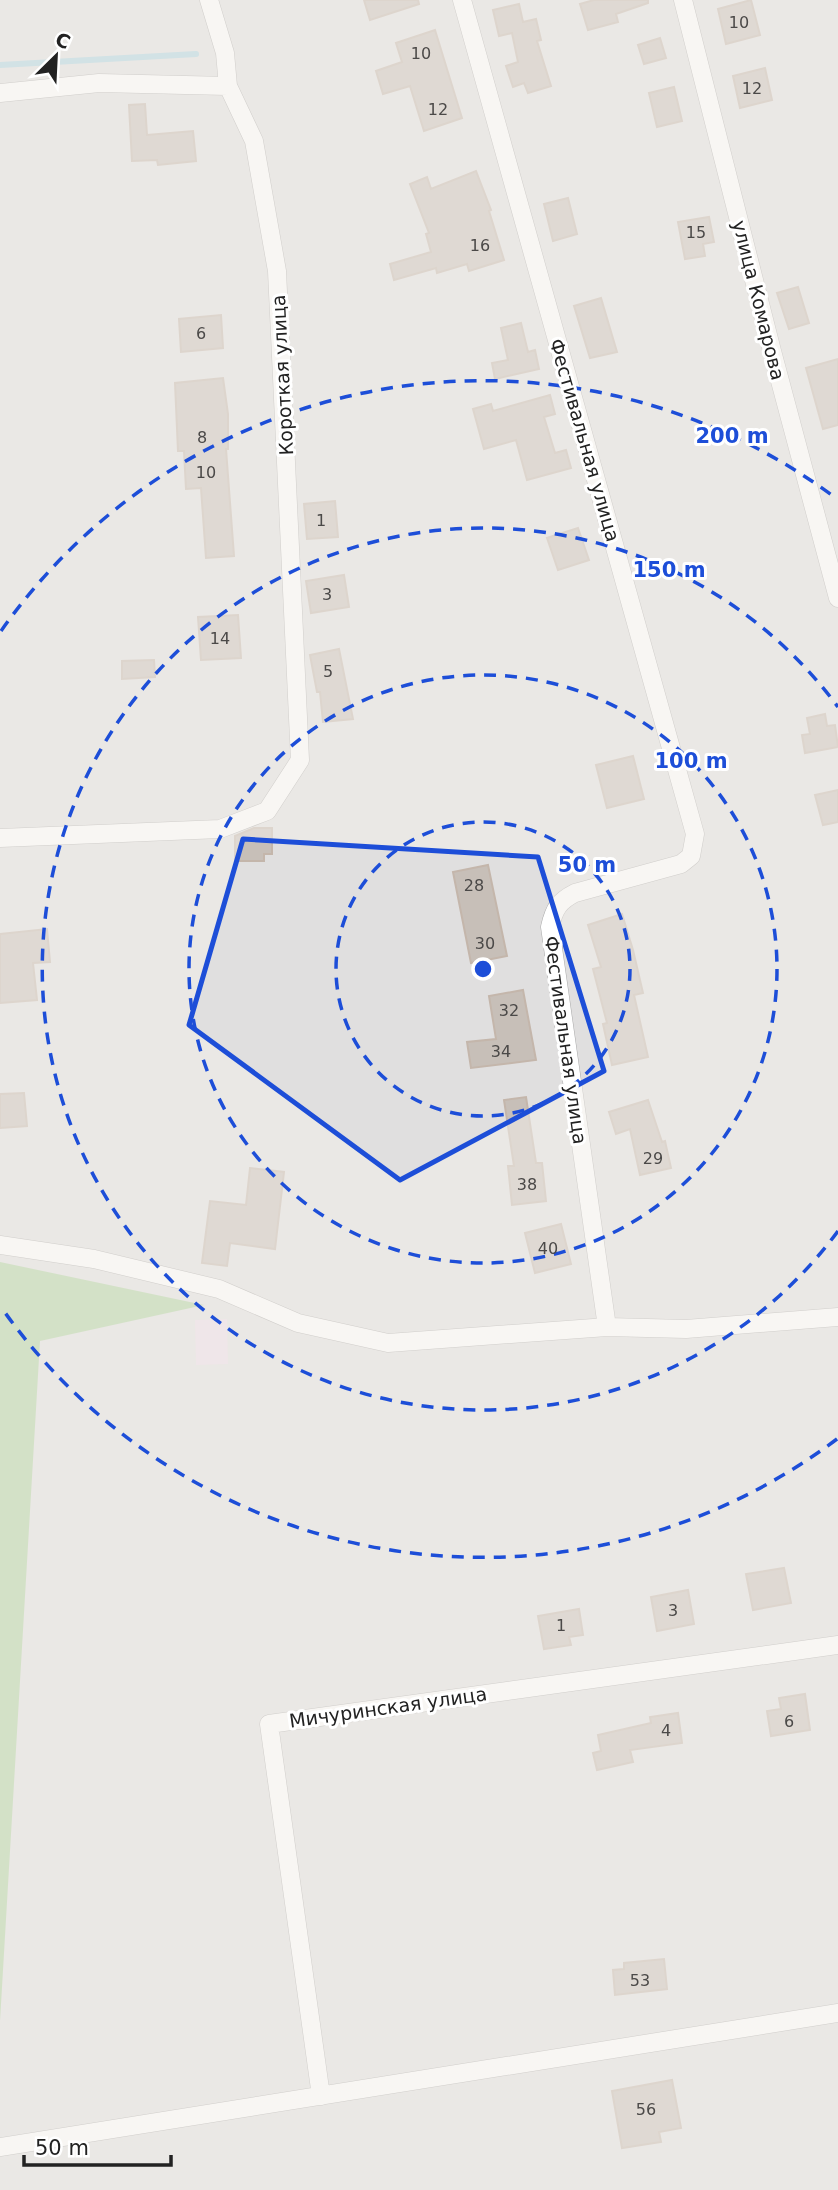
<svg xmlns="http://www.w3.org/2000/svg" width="838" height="2190" font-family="'DejaVu Sans',sans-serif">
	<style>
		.residential { fill: #e0dfdf }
		.industrial { fill: #ebdbe8 }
		.forest { fill: #add19e }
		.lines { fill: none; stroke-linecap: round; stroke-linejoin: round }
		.stream { stroke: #aad3df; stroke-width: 6 }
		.building { fill: #c7bfb8; stroke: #c4b6ab; stroke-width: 2 }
		.minor-casing { stroke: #a9a9a9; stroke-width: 19 }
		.minor { stroke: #fff; stroke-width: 18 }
		.marked { fill: none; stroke: #1d4ed8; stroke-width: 5; stroke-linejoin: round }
		.ring { fill: none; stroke: #1d4ed8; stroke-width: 3.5; stroke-dasharray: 12 9 }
		.labels { text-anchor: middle; stroke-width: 6; stroke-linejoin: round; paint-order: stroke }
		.number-label { font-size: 16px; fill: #4b4948 }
		.street-label { font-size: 19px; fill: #222; stroke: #fff }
		.centre { fill: #1d4ed8; stroke: #fff; stroke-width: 3.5 }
		.ring-label { font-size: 21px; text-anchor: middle; font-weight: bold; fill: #1d4ed8; stroke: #fff; stroke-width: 6; stroke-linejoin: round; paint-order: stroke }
	</style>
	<rect width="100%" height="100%" fill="#f2efe9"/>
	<!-- residential -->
	<path class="residential" d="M0,0h838v2190h-838z"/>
	<!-- industrial -->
	<path class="industrial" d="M227,1319l1,45 -32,1 -1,-45z"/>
	<!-- forest -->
	<path class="forest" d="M0,1262l204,43 -164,36 -40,680z"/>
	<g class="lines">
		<!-- stream -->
		<path class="stream" d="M0,65l196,-11"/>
	</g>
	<!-- building -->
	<path class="building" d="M364,0h54l1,4 -49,16z
		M594,0h54v3l-32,11 2,8 -30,8 -8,-26z
		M751,0l9,35 -34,9 -8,-35z
		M519,4l4,18 13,-3 5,21 -4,1 14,45 -23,7 -4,-10 -11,4 -7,-21 12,-4 -6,-29 -13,3 -6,-26z
		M435,30l27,88 -38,13 -14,-45 -27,8 -7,-23 26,-9 -6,-19z
		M660,38l6,20 -22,6 -6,-19z
		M765,68l7,32 -32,8 -7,-32z
		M674,87l8,34 -25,6 -8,-34z
		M145,104l2,31 46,-4 3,30 -38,4 -1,-5 -25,1 -3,-56z
		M476,171l15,39 -2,1 15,49 -35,11 -2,-7 -30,9 -1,-5 -42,12 -4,-16 41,-12 -5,-18 3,-1 -19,-49 17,-7 4,12z
		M568,198l9,36 -24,7 -9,-37z
		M709,217l5,25 -11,2 2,12 -20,3 -7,-37z
		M798,287l11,36 -20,6 -12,-36z
		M601,298l16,54 -27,6 -16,-52z
		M221,315l2,33 -42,4 -2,-33z
		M521,323l7,29 7,-2 4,19 -44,10 -3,-16 16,-3 -7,-32z
		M838,359v66l-15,4 -17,-61z
		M223,378l5,36v35h-2l8,107 -28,2 -5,-70 -15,1 -2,-38h-6l-3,-68z
		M550,395l5,19 -11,3 11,36 11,-3 5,18 -44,12 -11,-40 -32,9 -11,-40 18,-5 2,7z
		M335,501l3,36 -31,2 -3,-35z
		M578,528l11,32 -31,10 -11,-32z
		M344,575l5,32 -38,6 -5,-32z
		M238,615l3,43 -40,2 -3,-43z
		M339,649l14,70 -30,3 -3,-30h-3l-7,-37z
		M154,660l1,17 -33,2v-18z
		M825,714l2,12 8,-1 3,22 -33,6 -3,-18 8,-1 -3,-16z
		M633,756l11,43 -37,9 -11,-43z
		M838,790v32l-15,3 -8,-30z
		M254,828h18v26h-8v7h-29v-25z
		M488,865l19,91 -36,7 -18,-91z
		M622,914l11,36 10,43 -9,2 14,62 -36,8 -9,-41 4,-1 -14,-54 8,-2 -13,-42z
		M47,929l3,33 -17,1 4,37 -37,3v-69z
		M523,990l13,70 -65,8 -4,-26 29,-3 -7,-43z
		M24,1093l3,33 -27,2v-34z
		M526,1097l10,66h6l4,38 -34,4 -4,-39h6l-10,-66z
		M648,1100l14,42 3,-1 6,27 -31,7 -10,-46 -14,5 -7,-22z
		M250,1168l34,4 -9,77 -45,-6 -3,23 -25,-3 8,-62 36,4z
		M561,1224l10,40 -36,9 -10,-40z
		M784,1568l7,35 -38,7 -7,-36z
		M688,1590l6,34 -37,7 -6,-34z
		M579,1609l4,26 -14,2 2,8 -27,4 -6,-33z
		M805,1694l5,36 -39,6 -4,-25 14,-2 -2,-11z
		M678,1713l4,30 -52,7 3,12 -36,8 -4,-17 8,-2 -3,-16 53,-12 -1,-6z
		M664,1959l3,30 -52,6 -2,-25 11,-1v-6z
		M672,2080l9,48 -22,4 2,10 -39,6 -10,-57z"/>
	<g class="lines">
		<!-- minor casing -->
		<g class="minor-casing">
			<path id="minor" d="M462,0l233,834 -4,22 -10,8 -106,29c-16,8 -21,16 -25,34l57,400
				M683,0l89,351 66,247
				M0,93l99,-10 129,3
				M0,838l220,-9 47,-18 33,-51 -23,-489 -23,-130 -26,-55 -3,-33 -16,-53
				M0,1245l94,14 125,30 79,34 90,20 219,-16 79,2 152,-12
				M321,2096l-52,-372 569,-79
				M0,2147l838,-134"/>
		</g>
		<!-- minor -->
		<use href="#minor" class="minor"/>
	</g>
	<!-- marked area -->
	<path d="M0 0H838V2190H0ZM243,839l295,18 66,214 -204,109 -211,-155z" fill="#f2efe9" fill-opacity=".55" fill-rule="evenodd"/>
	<path class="marked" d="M243,839l295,18 66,214 -204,109 -211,-155z"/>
	<!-- distance rings -->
	<g class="ring">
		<circle cx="483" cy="969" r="147"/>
		<circle cx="483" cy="969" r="294"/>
		<path d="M838 1231A441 441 0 1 1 838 707"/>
		<path d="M837 1439A589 589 0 0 1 1 1307M1 631A589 589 0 0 1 837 499"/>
	</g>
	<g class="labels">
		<!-- number labels -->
		<g class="number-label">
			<text x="739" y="28">10</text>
			<text x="421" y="59">10</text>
			<text x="752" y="94">12</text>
			<text x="438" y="115">12</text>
			<text x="696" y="238">15</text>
			<text x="480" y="251">16</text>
			<text x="201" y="339">6</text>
			<text x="202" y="443">8</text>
			<text x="206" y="478">10</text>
			<text x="321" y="526">1</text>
			<text x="327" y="600">3</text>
			<text x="220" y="644">14</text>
			<text x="328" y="677">5</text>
			<text x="474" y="891">28</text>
			<text x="485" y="949">30</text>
			<text x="509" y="1016">32</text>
			<text x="501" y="1057">34</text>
			<text x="653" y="1164">29</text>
			<text x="527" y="1190">38</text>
			<text x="548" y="1254">40</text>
			<text x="673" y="1616">3</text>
			<text x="561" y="1631">1</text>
			<text x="789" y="1727">6</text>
			<text x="666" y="1736">4</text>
			<text x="640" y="1986">53</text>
			<text x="646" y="2115">56</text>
		</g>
		<!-- street labels -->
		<g class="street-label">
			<text transform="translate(759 300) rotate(76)" y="7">улица Комарова</text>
			<text transform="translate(282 375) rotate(-93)" y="7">Короткая улица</text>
			<text transform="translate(585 440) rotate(74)" y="7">Фестивальная улица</text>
			<text transform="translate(566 1040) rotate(82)" y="7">Фестивальная улица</text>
			<text transform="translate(388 1707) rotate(-8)" y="7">Мичуринская улица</text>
		</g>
	</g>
	<circle cx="483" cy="969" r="10" class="centre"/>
	<g class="ring-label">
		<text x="732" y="443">200 m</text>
		<text x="669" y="577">150 m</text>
		<text x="691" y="768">100 m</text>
		<text x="587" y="872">50 m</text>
	</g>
	<!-- north arrow -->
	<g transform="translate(56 56) rotate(24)" stroke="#ffffff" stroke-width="5" paint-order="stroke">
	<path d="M0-5L12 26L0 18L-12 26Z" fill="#222222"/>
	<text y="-10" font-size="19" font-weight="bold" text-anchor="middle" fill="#222222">С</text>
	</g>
	<!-- scale -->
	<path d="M24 2155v10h147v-10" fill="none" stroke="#222222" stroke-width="3.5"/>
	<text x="35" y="2155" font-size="21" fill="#222222" stroke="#ffffff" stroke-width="5" paint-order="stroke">50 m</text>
</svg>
